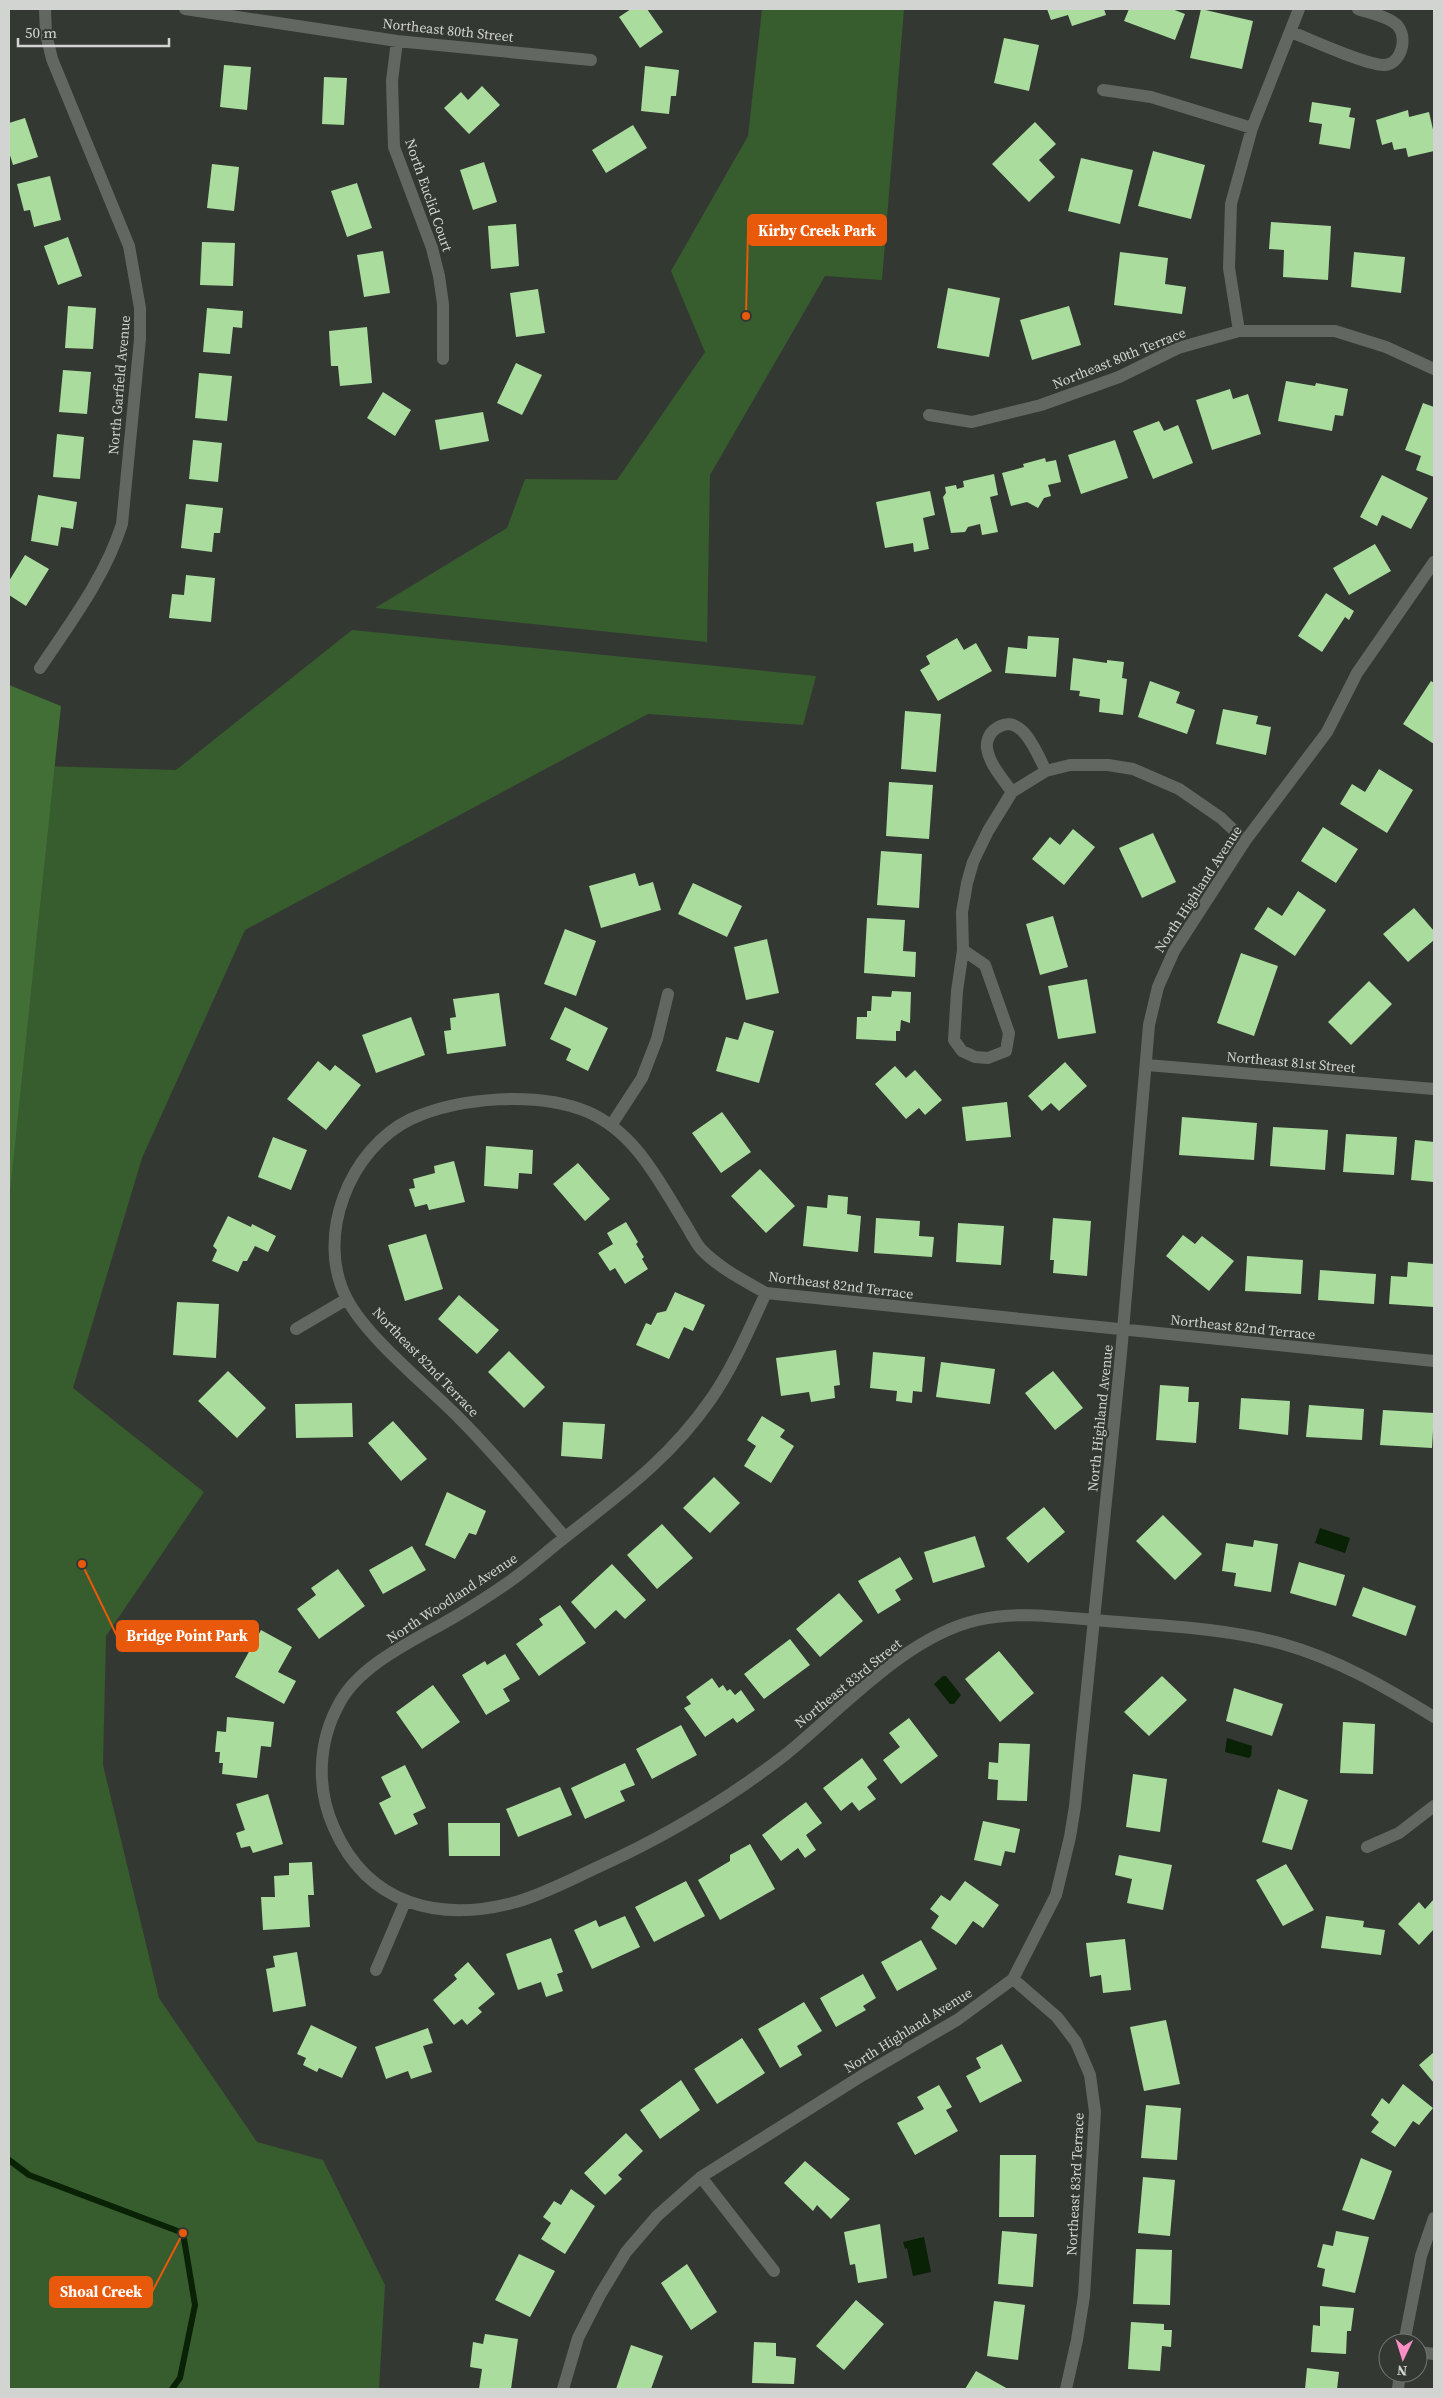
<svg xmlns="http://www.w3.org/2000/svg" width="1443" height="2398" font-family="'Source Serif 4',serif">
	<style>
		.green { fill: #375c2e }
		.forest { fill: #416f36 }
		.water { fill: #092104 }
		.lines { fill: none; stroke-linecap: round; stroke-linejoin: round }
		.stream { stroke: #092104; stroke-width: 6 }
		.building { fill: #aadc9e }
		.street { stroke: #636762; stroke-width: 12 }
		.labels { text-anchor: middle; stroke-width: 5; stroke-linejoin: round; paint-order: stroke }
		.street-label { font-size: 14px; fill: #d2d4d1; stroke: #343833 }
		.leader { fill: none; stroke: #e8590c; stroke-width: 2 }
		.callout-dot { fill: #e8590c; stroke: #343833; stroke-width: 2 }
		.callout { fill: #e8590c; stroke: #e8590c; stroke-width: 2 }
		.callout-label { font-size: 15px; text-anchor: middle; font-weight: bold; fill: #fff }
	</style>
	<rect width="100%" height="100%" fill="#343833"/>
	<!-- green -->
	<path class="green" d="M762,9h142l-22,271 -57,-4 -115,199 -3,167 -332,-34 132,-80 18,-49 92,1 88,-128 -34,-81 77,-135z
		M352,630l464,46 -13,49 -155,-11 -403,216 -103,228 -69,230 131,104 -98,144 -3,129 56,233 98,144 66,18 62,125 -6,104h-370v-1624l167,5z"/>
	<!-- forest -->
	<path class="forest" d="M9,685l52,21 -52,495z"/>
	<!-- water -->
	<path class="water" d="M1320,1528l30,10 -5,15 -30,-10z
		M943,1676h3l15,19 -7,9h-4l-16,-20z
		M1227,1738l25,8 -1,10 -2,2 -24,-6z
		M924,2237l7,35 -18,4 -6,-28 -2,1 -2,-7z"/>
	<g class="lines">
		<!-- stream -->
		<path class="stream" d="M9,2160l20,15 154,58 12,72 -15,73 -8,11"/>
	</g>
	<!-- building -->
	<path class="building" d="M631,9h16l16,23 -23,16 -21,-31z
		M1047,9h57l2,6 -34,11 -4,-11 -17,5z
		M1129,9h43l13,5 -10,26 -51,-19z
		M1201,9l52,12 -11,48 -52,-11z
		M1004,38l35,7 -10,46 -35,-8z
		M224,65l27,2 -4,43 -27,-3z
		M645,66l34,4 -3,26h-5l-2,18 -28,-3z
		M324,77l23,1 -3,47 -22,-1z
		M482,86l18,19 -31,29 -25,-26 17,-16 7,8z
		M1312,102l39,6 -2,9 6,1 -5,31 -31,-5 3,-20 -13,-2z
		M1408,110l1,7 20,-5 5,22v17l-26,6 -2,-9 -12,2 -2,-8 -10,3 -6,-25z
		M25,118l13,39 -25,8 -4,-13v-29z
		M1035,122l21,22 -17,16 16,17 -26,25 -37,-38z
		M633,125l14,23 -41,25 -14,-23z
		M1153,151l52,14 -14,54 -53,-13z
		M1081,158l52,12 -13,54 -52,-13z
		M484,162l13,40 -24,8 -13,-40z
		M212,164l27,3 -5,44 -27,-3z
		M50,176l11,44 -27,7 -4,-17 -6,1 -7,-27z
		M357,183l15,45 -25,9 -16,-46z
		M1271,222l60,4 -3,54 -45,-3 1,-27 -15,-1z
		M516,224l3,42 -28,3 -3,-43z
		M68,237l14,39 -24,9 -14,-39z
		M202,242l33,1 -2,43 -33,-1z
		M383,251l7,42 -26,4 -7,-42z
		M1120,252l48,6 -3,26 21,3 -4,27 -68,-9z
		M1354,252l51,5 -4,36 -50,-6z
		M948,288l52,10 -11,59 -52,-9z
		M538,289l7,44 -29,4 -6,-44z
		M68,306l28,2 -3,41 -28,-1z
		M1069,306l12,39 -49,15 -12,-40z
		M207,308l36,3 -1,17 -9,-1 -3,27 -27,-2z
		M367,327l5,56 -32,3 -2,-20h-7l-2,-35z
		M516,363l26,12 -20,40 -25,-12z
		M63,370l28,2 -4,42 -28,-2z
		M199,373l33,3 -5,45 -32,-3z
		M1286,381l29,5 1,-3 32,6 -5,27 -8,-1 -3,16 -54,-10z
		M1230,389l3,10 15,-5 13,40 -49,16 -16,-50z
		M383,392l28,18 -16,26 -28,-18z
		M1423,403l11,4v70l-18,-7 5,-14 -16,-6z
		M483,412l6,29 -49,9 -5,-30z
		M1159,421l5,10 14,-6 15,38 -40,16 -20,-48z
		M57,434l27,3 -4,42 -27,-2z
		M193,440l29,3 -4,39 -29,-3z
		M1115,440l13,38 -47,16 -13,-39z
		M1045,458l1,4 10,-2 5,22 -13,3 3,11 -7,2 -6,10 -11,-6 -16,4 -9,-33 22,-6 -1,-3z
		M994,474l4,21 -8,2 8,35 -16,3 -2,-11 -12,3 -3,5 -14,1 -8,-36 3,-4 -1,-6 11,-2 1,4 7,-2 -1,-6z
		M1382,475l46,23 -17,31 -29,-14 -5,11 -17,-9z
		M930,491l5,24 -12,3 6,31 -15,3 -1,-9 -28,5 -9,-46z
		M38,495l39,7 -4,27 -12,-2 -3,19 -27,-5z
		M186,504l37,4 -3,25h-6l-2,19 -31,-4z
		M1375,544l16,27 -42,24 -16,-27z
		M25,555l24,14 -23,37 -17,-11v-14z
		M186,575l29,3 -4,44 -42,-4 3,-24 12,1z
		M1326,593l28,18 -5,9 -4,-3 -23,35 -24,-16z
		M1028,636l31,2 -3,39 -51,-4 3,-26 19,2z
		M957,638l7,12 12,-7 16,28 -54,30 -18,-31 10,-6 -4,-8z
		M1073,658l34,5v-3l17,2 -2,16 5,1 -4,36 -24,-3 1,-13 -21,-3 1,-5 -10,-1z
		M1150,681l30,11 -4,11 19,7 -8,24 -49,-17z
		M1431,681l3,2v61l-31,-20z
		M1223,709l35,7 -2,8 15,3 -5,28 -50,-11z
		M905,711l36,3 -5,58 -35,-3z
		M1379,769l34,21 -26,43 -47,-29 12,-20 13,8z
		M889,782l44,3 -4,54 -43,-3z
		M1323,827l35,22 -22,34 -35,-22z
		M1073,829l22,18 -31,38 -32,-26 18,-22 10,8z
		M1153,833l23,49 -34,16 -23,-50z
		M881,851l41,3 -3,54 -42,-3z
		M635,873l4,13 14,-4 8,28 -60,18 -12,-42z
		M693,883l49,23 -15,31 -49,-23z
		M1298,891l28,19 -31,46 -41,-27 14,-22 14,9z
		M1414,908l20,23v9l-26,22 -25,-28z
		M1053,916l15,51 -28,8 -14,-51z
		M867,918l38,2 -2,31 13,1 -1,25 -51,-4z
		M565,929l31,12 -20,55 -32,-12z
		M767,939l12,54 -33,7 -12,-53z
		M1241,953l37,13 -24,70 -37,-13z
		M1087,979l9,54 -38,6 -10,-53z
		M1369,981l23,23 -41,41 -23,-23z
		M892,991l19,1 -1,31 -9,-3 -1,11h-4v10l-40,-2 1,-22h10v-6h4l1,-15 19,1z
		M499,993l7,53 -59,8 -3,-23 7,-1 -1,-12 6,-1 -3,-18z
		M565,1007l43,21 -20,43 -22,-11 5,-11 -21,-10z
		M411,1017l14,38 -49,18 -14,-38z
		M744,1022l30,9 -15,52 -43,-12 10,-34 12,3z
		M318,1061l12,10 5,-6 26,20 -35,45 -39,-31z
		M1065,1062l22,24 -28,25 -8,-8 -9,8 -14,-15z
		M895,1066l11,12 9,-8 27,30 -17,15 -6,-7 -13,11 -31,-35z
		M1007,1102l4,35 -45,4 -4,-34z
		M722,1112l29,40 -30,21 -29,-40z
		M1182,1117l75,6 -3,37 -75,-5z
		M1273,1127l55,3 -3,40 -55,-4z
		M1346,1134l51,3 -3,38 -51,-3z
		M273,1137l34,13 -16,40 -33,-13z
		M1415,1140l19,2v40l-23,-2z
		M486,1146l47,4 -1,24 -13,-1 -1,16 -34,-3z
		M454,1161l11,41 -36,8 -2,-6 -12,3 -6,-18 6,-1 -2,-9 22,-6 -1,-7z
		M578,1163l32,36 -25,22 -32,-37z
		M760,1169l35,37 -29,27 -35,-37z
		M828,1195l20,2 -1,17 14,2 -3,36 -55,-6 4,-40 20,2z
		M228,1216l23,11 1,-3 24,12 -8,16 -13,-6 -8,15h-4l-5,11 -26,-11 5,-11 -4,-4z
		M876,1218l44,3 -1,15 15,1 -2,20 -58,-4z
		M1053,1218l38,3 -4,55 -34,-3 1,-13h-4z
		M626,1222l12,20 -2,2 8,13 -2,2 6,10 -23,15 -10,-16 -5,3 -12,-18 15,-9 -6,-11z
		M958,1223l46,3 -3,39 -45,-3z
		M426,1234l17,55 -38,12 -17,-56z
		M1183,1235l12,9 7,-8 32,25 -25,30 -43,-35z
		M1247,1256l56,4 -2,34 -56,-3z
		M1408,1262l26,2v43l-45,-3 2,-28 16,1z
		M1320,1270l56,4 -2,30 -56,-4z
		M675,1292l30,13 -12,26 -9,-4 -15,32 -33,-14 10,-22 5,2 6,-12 9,-2z
		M459,1295l40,35 -22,24 -39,-35z
		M177,1302l42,2 -3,54 -43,-3z
		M836,1350l4,35 -6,1 1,12 -24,4 -2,-10 -28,4 -5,-38z
		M509,1351l36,36 -21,21 -36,-36z
		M873,1352l52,5 -3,35 -9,-1 -1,12 -16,-2 1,-10 -27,-3z
		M941,1362l54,7 -5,35 -54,-7z
		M228,1371l38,37 -29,30 -39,-37z
		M1053,1371l30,37 -28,22 -30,-37z
		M1160,1385l29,2 -1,15h11l-3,41 -40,-3z
		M1241,1398l49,3 -2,34 -49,-6z
		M352,1403l1,34 -57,1 -1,-34z
		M1309,1405l55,4 -2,31 -56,-3z
		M1383,1410l51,3 -2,35 -52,-3z
		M762,1416l23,14 -5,7 14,9 -23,37 -27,-17 12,-20 -9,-6z
		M393,1421l34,38 -26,22 -33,-38z
		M563,1422l42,2 -3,35 -41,-3z
		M714,1477l26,26 -30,30 -27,-25z
		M447,1492l39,19 -10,24 -7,-2 -14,26 -30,-14z
		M1044,1507l21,25 -37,31 -22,-25z
		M1163,1515l39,39 -27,26 -39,-39z
		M662,1524l31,34 -36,31 -30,-34z
		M975,1536l10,31 -52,16 -9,-31z
		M1254,1540l24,4 -7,48 -37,-6 2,-13 -14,-2 4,-28 27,4z
		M412,1546l14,24 -43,24 -14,-24z
		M900,1557l13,22 -18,11 6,10 -23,14 -20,-33z
		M1299,1562l46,13 -9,31 -46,-13z
		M612,1564l34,36 -21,19 -9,-9 -21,19 -24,-27z
		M338,1569l27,37 -46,33 -22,-30 19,-14 -5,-7z
		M1363,1587l53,19 -10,30 -54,-20z
		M839,1593l24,28 -43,36 -24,-28z
		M560,1605l26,38 -47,33 -23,-32 27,-19 -4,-6z
		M261,1630l31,17 -14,25 18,9 -12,23 -49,-27z
		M790,1639l20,26 -46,34 -20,-25z
		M999,1651l35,42 -34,29 -35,-43z
		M505,1654l15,25 -17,10 7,12 -24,14 -24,-40 23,-14 2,4z
		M1162,1676l25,24 -38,36 -25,-24z
		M712,1678l7,10 4,-3 4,6 3,-2 5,6 6,-5 14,20 -18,13 -4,-5 -28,19 -21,-29 7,-4 -5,-7z
		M433,1685l27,37 -38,27 -26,-37z
		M1234,1688l49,16 -11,32 -46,-15z
		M227,1717l47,5 -3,25 -10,-1 -4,32 -35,-4 1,-11h-4l1,-11h-5l2,-21 9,1z
		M909,1718l29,38 -37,28 -18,-24 17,-13 -11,-14z
		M1343,1722l32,2 -2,50 -33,-1z
		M681,1725l16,30 -45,24 -16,-30z
		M999,1743l31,1 -3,57 -30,-1 1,-20 -10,-1 1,-17 9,1z
		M862,1758l15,21 -10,8 9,12 -17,12 -7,-9 -11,9 -18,-23z
		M625,1763l10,22 -15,6 5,10 -40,18 -14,-31z
		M405,1765l21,43 -13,6 5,10 -23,11 -16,-32 12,-6 -10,-20z
		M1133,1774l34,5 -7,53 -34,-5z
		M560,1787l12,28 -54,22 -12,-28z
		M1278,1789l30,11 -16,50 -30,-8z
		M268,1794l15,50 -30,9 -3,-7 -9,2 -5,-15 9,-3 -9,-26z
		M806,1802l16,21 -16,12 10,15 -11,8 -7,-10 -17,13 -19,-26z
		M983,1821l37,8 -5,24 -10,-2 -4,15 -27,-6z
		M448,1823h52v33h-51z
		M750,1844l25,45 -55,31 -22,-40 32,-19v-6z
		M1119,1855l53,10 -9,45 -36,-7 5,-24 -17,-4z
		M312,1862l2,33h-6l2,32 -47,3 -2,-33h14l-1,-21 15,-1v-12z
		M1286,1864l28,46 -31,16 -27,-46z
		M686,1881l19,35 -51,26 -19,-35z
		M965,1881l34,24 -16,23 -10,-7 -17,24 -25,-17 8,-12 -9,-7 11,-14 9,6z
		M1434,1899v30l-15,16 -21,-21 21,-22 6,7z
		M625,1916l15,31 -48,22 -18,-39 22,-10 3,7z
		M1326,1916l38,5 -1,6 22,3 -4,25 -60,-7z
		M551,1938l12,34 -6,2 6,17 -17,6 -5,-15 -23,8 -12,-36z
		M1125,1939l6,51 -28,3 -2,-18 -11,2 -4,-34z
		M921,1940l16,29 -40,22 -16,-29z
		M297,1952l9,54 -33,6 -7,-43 9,-2 -2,-11z
		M468,1962l27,32 -17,14 4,4 -15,13 -5,-6 -8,6 -21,-25 24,-21 -3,-4z
		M863,1974l13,24 -13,8 3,4 -30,17 -16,-29z
		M804,2002l18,29 -25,15 5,9 -22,13 -22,-39z
		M1166,2020l14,64 -36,7 -14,-64z
		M311,2025l46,22 -15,31 -23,-10 -2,4 -14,-7 3,-7 -9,-4z
		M428,2028l5,15 -10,3 9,26 -21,7 -3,-8 -22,8 -11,-32z
		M742,2038l23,35 -48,31 -23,-35z
		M1002,2044l20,37 -42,22 -14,-27 15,-8 -5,-10z
		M1434,2052v31l-15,-18z
		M681,2080l19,30 -40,29 -20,-29z
		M1403,2084l30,24 -14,17 -6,-4 -18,26 -24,-15 8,-10 -8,-7 11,-17 7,6z
		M939,2085l13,22 -6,3 12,21 -43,24 -18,-32 27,-14 -7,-12z
		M1146,2105l35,3 -4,52 -36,-2z
		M626,2133l17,18 -25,24 4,4 -17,16 -21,-22z
		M1000,2155h36l-2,62h-35z
		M1361,2158l31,13 -18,49 -32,-10z
		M805,2161l45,38 -19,20 -14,-14 -4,6 -29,-28z
		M1143,2177l32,3 -5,56 -32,-3z
		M571,2189l24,17 -30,48 -24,-15 10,-16 -8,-6 11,-16 7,4z
		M880,2224l7,54 -29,5 -3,-19 -5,1 -6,-33z
		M1002,2231l35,3 -4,53 -35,-3z
		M1336,2231l33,6 -14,56 -33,-7 3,-17 -8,-2 6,-23 10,2z
		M1136,2249l36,1 -2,55 -37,-1z
		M519,2254l36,17 -25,46 -35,-17z
		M687,2264l30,48 -26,18 -30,-47z
		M856,2300l28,24 -40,46 -28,-24z
		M994,2301l31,4 -7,55 -31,-4z
		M1320,2306l34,2 -3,23h-4l-1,23 -35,-2 2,-27 7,1z
		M1131,2322l33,2v6h8l-1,17 -9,-1 -2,25 -32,-2z
		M485,2334l33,5 -7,50h-32l3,-20 -12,-2 3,-25 10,2z
		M754,2342l22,1v13l20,2 -2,26 -42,-1z
		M631,2345l32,11 -12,33h-35z
		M1307,2368l32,4 -2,17h-32z
		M976,2371l32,18h-43z"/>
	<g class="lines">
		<!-- street -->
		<path class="street" d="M185,9l212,32 194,19
			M1291,32c19,7 76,34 94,33 17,-2 23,-28 12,-40 -9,-9 -28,-12 -39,-16
			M397,41l-5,40 2,66 38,101 7,28 4,28v55
			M1103,90l48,7 101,31
			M1239,331l-10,-63 2,-64 21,-76 47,-119
			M929,415l43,7 69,-17 78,-28 59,-29 61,-17h96l51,16 48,22
			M40,668c31,-46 65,-91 82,-144l18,-185v-31l-11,-62 -77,-187 -6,-25 -1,-25
			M1012,792c-9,-13 -23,-28 -25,-44 -1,-6 2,-14 7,-18 27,-22 43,24 52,41
			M963,950l22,15 24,68 -3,18 -18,7 -13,-1 -13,-6 -8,-11 3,-49 6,-41 -1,-38 5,-29 6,-21 15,-31 24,-39 34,-21 24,-6h38l25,4 46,20 42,29 24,23
			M1147,1065l287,24
			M612,1124l30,-46 15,-39 11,-45
			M766,1293c-17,36 -32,73 -55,106 -40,58 -88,93 -143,136 -21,16 -40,34 -62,49 -16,11 -33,22 -50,32 -38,23 -96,47 -117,88 -21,38 -23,84 -5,124 34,77 105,95 182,74 28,-8 56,-23 82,-35 66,-30 130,-68 187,-112 56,-45 121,-119 193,-135 43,-10 85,-2 128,1 59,5 120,7 177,23 54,15 104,44 151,73
			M296,1329l51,-30
			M565,1537c-34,-39 -67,-80 -104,-117 -33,-34 -93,-81 -114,-121 -33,-62 3,-151 64,-180 49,-22 127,-28 177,-7 47,21 69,66 95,108 6,9 11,21 18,29 18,19 42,31 65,44l668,68
			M1367,1847l32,-14 35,-27
			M376,1970l29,-68
			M1013,1979l44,38 19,25 14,33 5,37 -11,184 -7,44 -11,49
			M701,2177l73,94
			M1404,2343l17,-87 13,-38
			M1418,2352l16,2
			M563,2389l15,-51 22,-43 26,-43 31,-36 44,-39 162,-102 94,-55 56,-41 43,-84 14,-58 5,-31 46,-452 28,-329 9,-38 16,-36 71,-110 82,-109 30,-59 77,-111
			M1398,2389l2,-16"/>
	</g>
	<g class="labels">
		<!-- street labels -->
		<g class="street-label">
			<text transform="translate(448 30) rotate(6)" y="5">Northeast 80th Street</text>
			<text transform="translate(429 195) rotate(71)" y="5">North Euclid Court</text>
			<text transform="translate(1119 358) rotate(-22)" y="5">Northeast 80th Terrace</text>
			<text transform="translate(119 385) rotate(-85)" y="5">North Garfield Avenue</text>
			<text transform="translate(1198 889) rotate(-57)" y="5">North Highland Avenue</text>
			<text transform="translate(1291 1062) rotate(5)" y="5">Northeast 81st Street</text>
			<text transform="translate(841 1285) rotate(7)" y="5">Northeast 82nd Terrace</text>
			<text transform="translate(1243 1327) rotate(6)" y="5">Northeast 82nd Terrace</text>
			<text transform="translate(426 1362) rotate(46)" y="5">Northeast 82nd Terrace</text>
			<text transform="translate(1100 1418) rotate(-84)" y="5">North Highland Avenue</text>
			<text transform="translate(452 1598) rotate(-33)" y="5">North Woodland Avenue</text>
			<text transform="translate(848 1683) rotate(-39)" y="5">Northeast 83rd Street</text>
			<text transform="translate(908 2030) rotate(-32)" y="5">North Highland Avenue</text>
			<text transform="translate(1075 2184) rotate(-87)" y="5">Northeast 83rd Terrace</text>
		</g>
	</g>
	<!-- callouts -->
	<path class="leader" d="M746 316L748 230M82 1564L117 1636M183 2233L152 2292"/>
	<g class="callout-dot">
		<circle cx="746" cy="316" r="5"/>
		<circle cx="82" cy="1564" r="5"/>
		<circle cx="183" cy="2233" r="5"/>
	</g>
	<g class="callout">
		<rect x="748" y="215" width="138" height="30" rx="5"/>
		<rect x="117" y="1621" width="141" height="30" rx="5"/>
		<rect x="50" y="2277" width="102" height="30" rx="5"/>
	</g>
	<g class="callout-label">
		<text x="817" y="236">Kirby Creek Park</text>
		<text x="187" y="1641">Bridge Point Park</text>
		<text x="101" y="2297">Shoal Creek</text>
	</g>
	<!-- border -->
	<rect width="1443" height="2398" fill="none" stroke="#d2d4d1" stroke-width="20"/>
	<!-- north arrow -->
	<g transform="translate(1403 2358) rotate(184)"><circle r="24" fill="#343833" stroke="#737672"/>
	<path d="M0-4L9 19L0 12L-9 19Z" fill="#fb8fc5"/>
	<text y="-8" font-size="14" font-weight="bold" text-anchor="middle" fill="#d2d4d1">N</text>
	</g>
	<!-- scale -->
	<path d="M18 38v8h151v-8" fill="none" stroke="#d2d4d1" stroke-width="2.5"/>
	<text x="25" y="38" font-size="15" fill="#d2d4d1" stroke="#343833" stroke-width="4" paint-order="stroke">50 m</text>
</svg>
